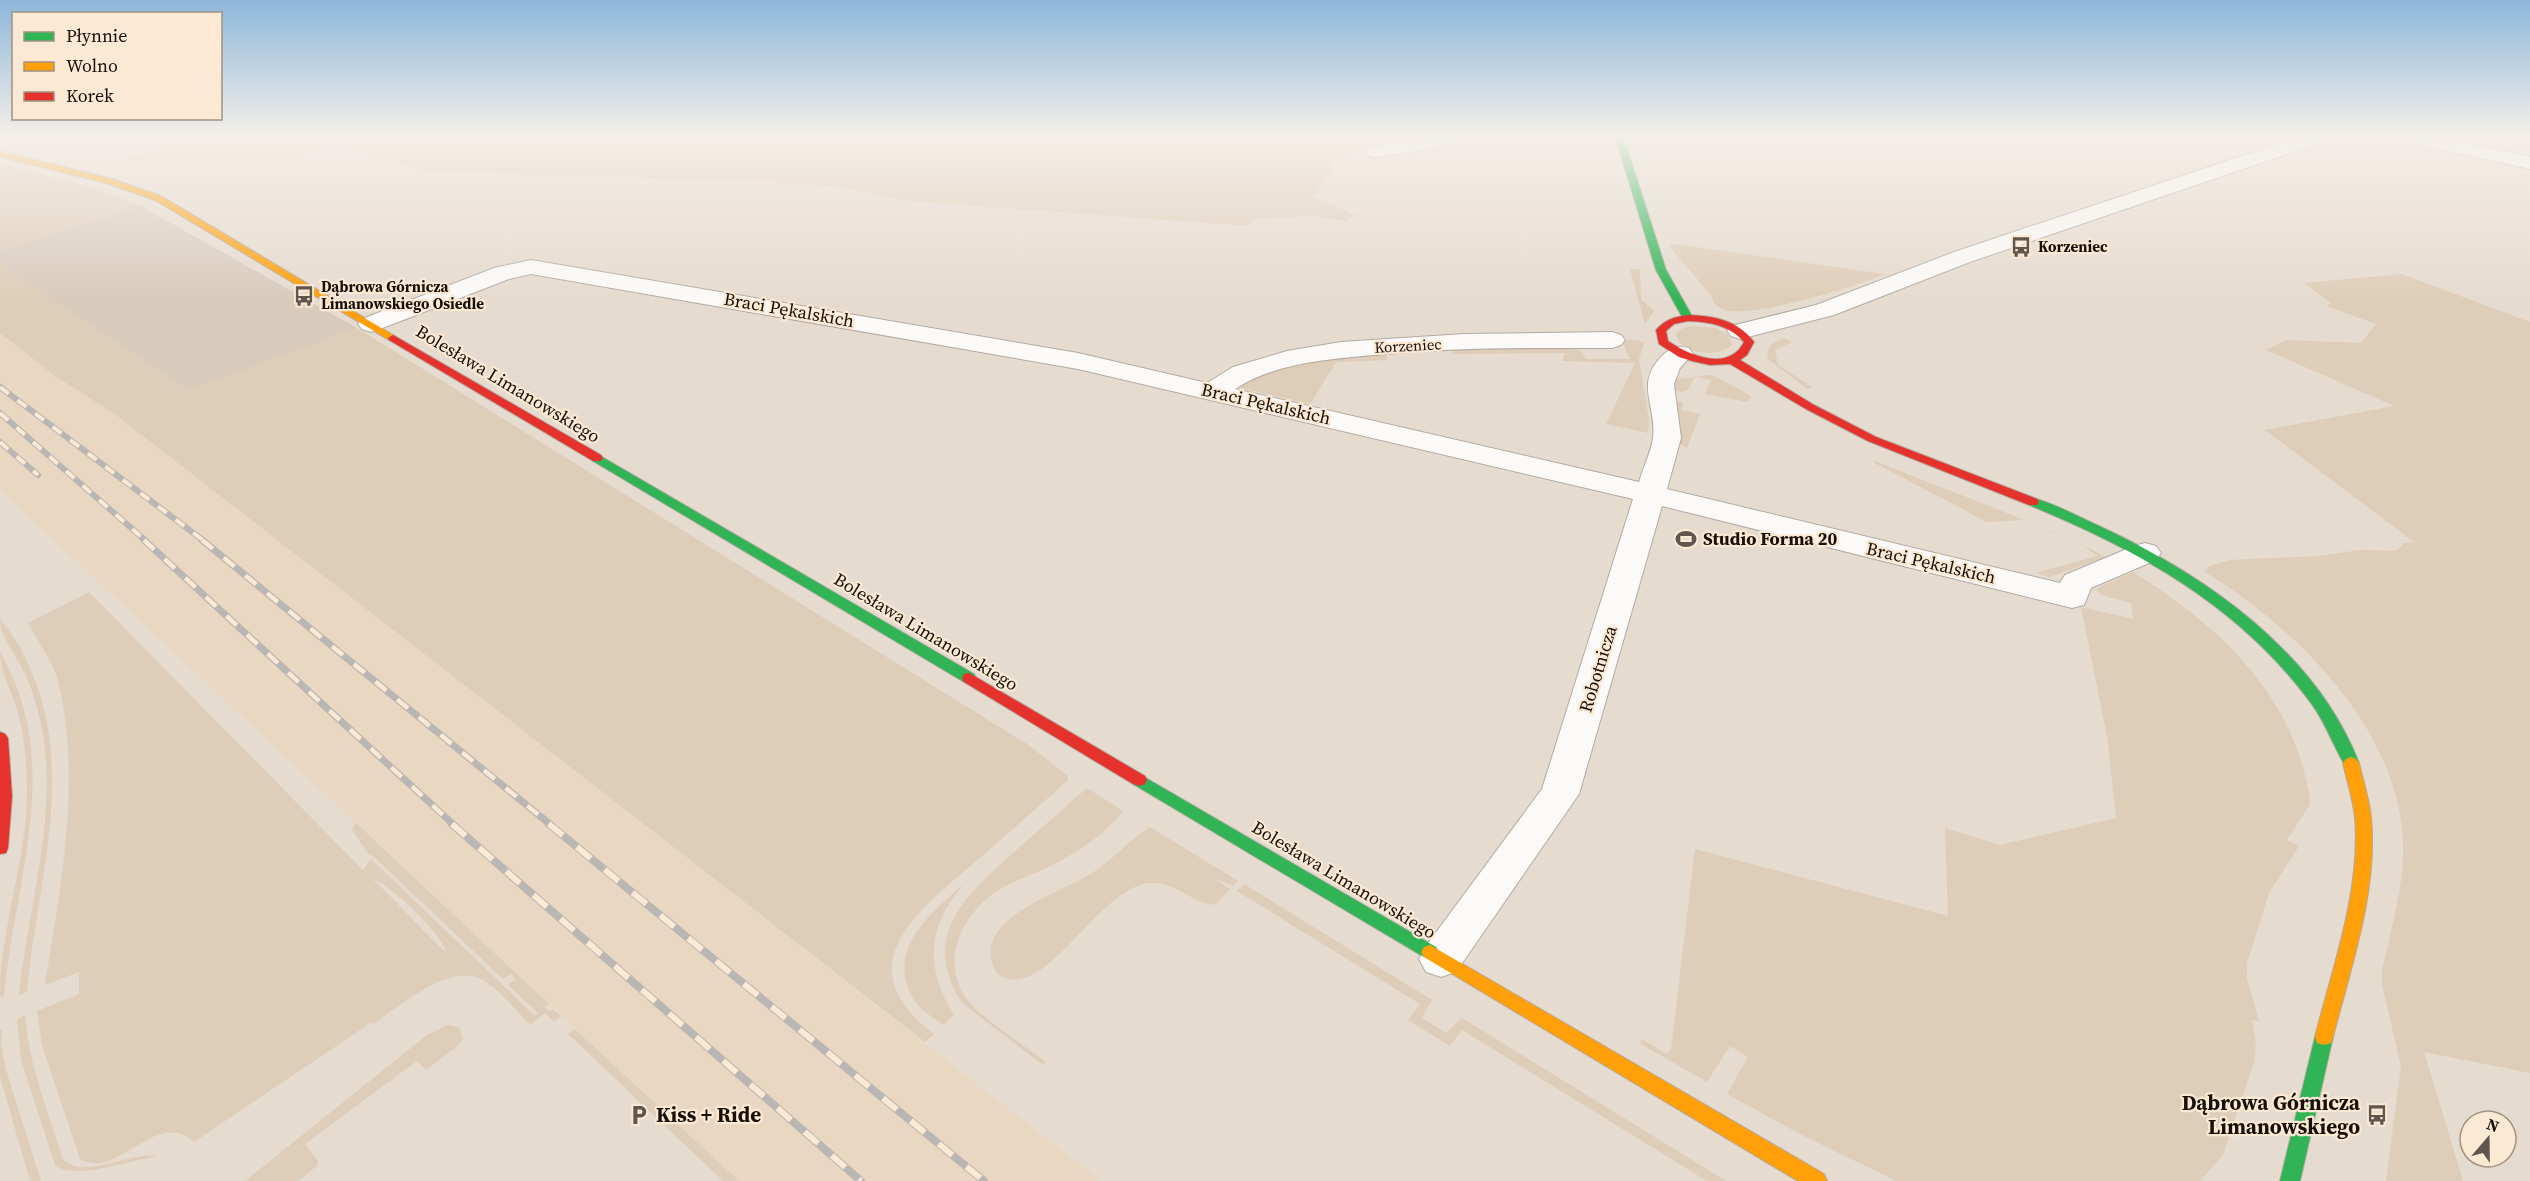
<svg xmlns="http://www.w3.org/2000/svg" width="2530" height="1181" font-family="'Source Serif 4',serif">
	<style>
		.built { fill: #e9d7c2 }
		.industrial { fill: #d8cbbc }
		.green { fill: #decdb8; fill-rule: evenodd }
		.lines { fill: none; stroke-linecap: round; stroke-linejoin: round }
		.street-casing { stroke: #b3aba2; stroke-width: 2 }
		.fast-casing { stroke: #b3aba2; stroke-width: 2 }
		.slow-casing { stroke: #b3aba2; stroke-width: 2 }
		.jam-casing { stroke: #b3aba2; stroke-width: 2 }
		.street { fill: #fbfaf8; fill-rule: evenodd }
		.fast { fill: #30b455; fill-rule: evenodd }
		.slow { fill: #ff9f0a; fill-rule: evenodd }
		.jam { fill: #e5322d; fill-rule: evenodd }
		.rail-far2-casing { stroke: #b9b6b4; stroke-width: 6 }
		.rail-far1-casing { stroke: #b9b6b4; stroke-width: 7 }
		.rail-casing { stroke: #b9b6b4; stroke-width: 8 }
		.rail-far2 { stroke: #fce9d3; stroke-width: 4; stroke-dasharray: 11; stroke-linecap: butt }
		.rail-far1 { stroke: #fce9d3; stroke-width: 4.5; stroke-dasharray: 14; stroke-linecap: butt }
		.rail { stroke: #fce9d3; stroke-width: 6; stroke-dasharray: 18; stroke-linecap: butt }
		.labels { text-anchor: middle; stroke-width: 4.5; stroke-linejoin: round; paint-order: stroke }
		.far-poi-label { font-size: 15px; font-weight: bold; fill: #161008; stroke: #fce9d3; text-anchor: start }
		.far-street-label { font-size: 15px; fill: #161008; stroke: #fce9d3 }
		.street-label { font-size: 18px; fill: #161008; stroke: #fce9d3 }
		.poi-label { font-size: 18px; font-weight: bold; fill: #161008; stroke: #fce9d3; text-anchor: start }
		.near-poi-label { font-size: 21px; font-weight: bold; fill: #161008; stroke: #fce9d3; text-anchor: end }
	</style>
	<rect width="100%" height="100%" fill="#e6dbcf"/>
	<!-- built -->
	<path class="built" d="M0,333l55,43 61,39 124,95 861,671h-362l-739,-691z"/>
	<!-- industrial -->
	<path class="industrial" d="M141,206l216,122 -169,63 -188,-127v-13z"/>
	<!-- green -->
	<path class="green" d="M178,136h1210l12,8 -71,14 3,13 -19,26 42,18 -10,6 -34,-5 -58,3 -4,7 -342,-25 -70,-14 -62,-5 -347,-11 -88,-25 -51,12 -163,2z
		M0,164l94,24 47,18 -141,45z
		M1669,244l12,1 204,29c-29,13 -125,41 -155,37 -6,0 -11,-3 -16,-8l-3,-8 -37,-43z
		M0,264l188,126 169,-62 670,416 41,32v4c-31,28 -62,55 -93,82 -58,50 -131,104 -41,172l-9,8 -809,-627 -61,-39 -55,-43z
		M1630,269h10l1,31 13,11 -9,13z
		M2402,274l128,48v751l-106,-21 39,129h-77l15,-115 -19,-81v-14c9,-42 23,-87 21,-130 -5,-113 -107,-213 -198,-269l4,-6 21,-6 88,-4 42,-6 36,1 8,-8 10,-1 -149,-112 129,-24 -128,-56 20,-10 75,3 15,-19 -50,-18 5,-3 -27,-20z
		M1690,326l26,2 13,8 3,9c-13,13 -52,10 -56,-11l5,-5z
		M1784,338l8,4 -17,8 3,15 34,22 -5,2 -39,-30c-3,-12 6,-18 16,-21z
		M1622,340h15l7,3 -5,16 10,62 -1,12 -42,-9 29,-61 -73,-2 3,-8 -112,1 -2,-5 123,-2 8,5 4,7h44z
		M1385,353l2,7 -51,2 -26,42 -73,-17v-6l58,-20z
		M1711,375l5,2 35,19 -4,6 -42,-8 6,-14 -16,-4 -7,14 -6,2 -9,-2 -3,-12c14,3 27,-3 41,-3z
		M1675,401l8,1 -1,8 18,4 -13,34 -9,-5z
		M1875,461c77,32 156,58 231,96l-56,20 -15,-4 63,-17 -15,-10 -59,-26 -37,2 -114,-60z
		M2133,572c87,55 161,122 177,228l-1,6 -22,34 12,6 -30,47 -22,70v15l12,43 -7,-1 4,25 -2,17 -31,93 -23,26h-304l-94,-46 -75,-41 21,-37 -18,-11 -23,36 -68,-39 3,-4 25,15 4,-5 24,-200 253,67 -3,-88 55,17 116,-27 -9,-82 -26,-129 52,12 -2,-16 -30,-8 -5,-6z
		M89,592l274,278 8,-11 163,156 4,-2 -30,-28 8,-6 -5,-5 -8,5 -129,-122 -6,-3 -16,-25 4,-6 193,181 -4,3 4,4 4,-2 8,7 -7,6 -9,-9 -15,12c-14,-15 -30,-35 -47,-45 -33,-19 -83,26 -110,44l-1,-2 -178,120c-38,-35 -76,39 -114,17l-38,-114 -5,-34 42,-17v-22l-34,13c16,-101 37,-204 13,-305 -4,-17 -22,-41 -30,-57zM372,878c17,6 72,57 74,75z
		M0,619c14,16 25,36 33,56 42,104 3,211 -6,317l-8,3c9,-86 38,-174 24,-262 -4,-19 -9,-39 -17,-57 -7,-17 -26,-39 -26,-57z
		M0,652c65,112 14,228 4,345l-4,-1c0,-69 27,-135 27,-205 0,-26 -2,-53 -9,-78 -5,-20 -18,-40 -18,-61z
		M1087,788l36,23c-19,25 -53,46 -81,59 -18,8 -38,15 -53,27 -32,26 -48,71 -20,105 16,19 56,44 77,60l-3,3 -81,-62c-43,-68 4,-108 52,-151 24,-21 49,-43 73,-64z
		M1150,827l88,54 -5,5 -20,-8 17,11 -15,16c-8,-2 -16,-3 -22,-7 -15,-8 -26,-16 -43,-15 -53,4 -106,124 -153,91 -31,-55 62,-79 95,-101 21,-13 37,-33 58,-46z
		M964,884c-37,42 -40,83 -10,131l-11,10c-11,-8 -24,-16 -31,-29 -26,-48 20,-84 52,-112z
		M1244,884l188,116 -10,18 24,15 16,-15 264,163h-19l-245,-151 -12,16 -42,-26 12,-16 -183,-113z
		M25,1015c4,51 23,97 38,144 22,22 63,-7 94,-3 -26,5 -86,25 -102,9l-34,-105 -4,-41z
		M448,1025l11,2 4,12 -8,9 -29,22 -9,-9 -112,83 13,17 -1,5 -19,15h-53l182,-146z
		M2,1029l-1,14 5,27 35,111h-9l-3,-4 -29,-100v-46z
		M575,1029l164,152h-16l-155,-147z"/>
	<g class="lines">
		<!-- street casing -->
		<g class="street-casing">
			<path id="street" d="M1433,136h44l-3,4 -7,2 -92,16 -7,-2 -3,-4 3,-4 7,-2z
				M2302,136h29l-3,4 -358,122 -136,53 -94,24 -9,-3 -4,-5 4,-5 85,-21 138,-53z
				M2396,136h37l97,21v12l-124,-27 -7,-2z
				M531,260l547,93 129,30 26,-16 54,-16 54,-9 123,-8 148,-2 9,3 4,5 -4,5 -9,3c-79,0 -158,-1 -237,7 -47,4 -100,8 -140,34l404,93c4,-14 12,-30 14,-44 4,-33 -20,-55 11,-84 9,-7 14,-8 25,-6l4,6 -13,14 -6,16 7,54 -14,51 393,94 5,-8 69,-29 11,-3 11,3 5,7 -5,7 -65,28 -7,17 -12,3 -410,-102 -83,288 -123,178 -15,5 -15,-5 -7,-13 7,-13 116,-157 91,-290 -555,-130 -547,-95 -22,5 -129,50 -9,3 -9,-3 -4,-5 4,-5 132,-51z"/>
		</g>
		<!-- fast casing -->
		<g class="fast-casing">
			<path id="fast" d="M1615,136h8l43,134 27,48 -1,2h-8l-28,-50z
				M597,454l377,220 2,4 -2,4h-10l-371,-221 -2,-3z
				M2033,498c23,6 46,19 68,29 104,48 215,125 258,236l-3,4h-10c-13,-21 -20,-44 -35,-64 -71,-97 -174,-154 -282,-198l-2,-3 2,-3z
				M1139,774l297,173 3,5 -3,5 -6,2 -6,-2 -291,-173 -2,-4 2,-4z
				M2324,1029l7,2 2,6 -33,144h-20l35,-144 2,-6z"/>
		</g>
		<!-- slow casing -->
		<g class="slow-casing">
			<path id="slow" d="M0,151l112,28 49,17 237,142 -5,3 -4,-1 -234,-140 -49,-17 -106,-26z
				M2351,757l5,2 3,4c4,18 10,35 12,54 7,74 -20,149 -38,220l-2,6 -7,2 -7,-2 -2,-6c18,-71 46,-146 40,-220 -2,-18 -8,-36 -12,-54l3,-4z
				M1430,945l394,229 3,7h-29l-374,-224 -3,-5 3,-5z"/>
		</g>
		<!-- jam casing -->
		<g class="jam-casing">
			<path id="jam" d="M1688,315c26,1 50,5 66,27l-7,13 -7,5 74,45 62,32 161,62 2,3 -2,3h-8l-161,-64 -62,-32 -76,-45 -20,1 -18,-4 -13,-4 -20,-13 -3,-14c10,-11 18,-13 32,-15zM1688,321c22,1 41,4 56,21 -15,30 -54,14 -76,-1l-2,-10 8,-7z
				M393,335l208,120 2,3 -2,3h-8l-204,-121 -1,-2z
				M969,673l176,103 2,4 -2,4 -6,2 -6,-2 -169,-102 -2,-4 2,-4z
				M0,732l5,2 3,4 4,58 -4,52 -2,5 -6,1z"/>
		</g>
		<!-- street -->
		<use href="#street" class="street"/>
		<!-- fast -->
		<use href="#fast" class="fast"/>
		<!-- slow -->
		<use href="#slow" class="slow"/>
		<!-- jam -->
		<use href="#jam" class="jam"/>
		<!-- rail-far2 casing -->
		<g class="rail-far2-casing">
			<path id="rail-far2" d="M0,387l204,154
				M0,413l146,128
				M0,442l38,33"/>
		</g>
		<!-- rail-far1 casing -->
		<g class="rail-far1-casing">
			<path id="rail-far1" d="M144,540l310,285
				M202,540l349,285"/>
		</g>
		<!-- rail casing -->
		<g class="rail-casing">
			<path id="rail" d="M452,824l409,357
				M549,824l435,357"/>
		</g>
		<!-- rail-far2 -->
		<use href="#rail-far2" class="rail-far2"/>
		<!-- rail-far1 -->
		<use href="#rail-far1" class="rail-far1"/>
		<!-- rail -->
		<use href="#rail" class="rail"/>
	</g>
	<!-- sky -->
	<linearGradient id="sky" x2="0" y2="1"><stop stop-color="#8db7da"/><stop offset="0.45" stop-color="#f4efe9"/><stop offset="1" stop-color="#f4efe9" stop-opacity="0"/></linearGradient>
	<rect width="2530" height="301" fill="url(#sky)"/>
	<!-- icons -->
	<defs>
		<g id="bus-bare" transform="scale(1.62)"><path d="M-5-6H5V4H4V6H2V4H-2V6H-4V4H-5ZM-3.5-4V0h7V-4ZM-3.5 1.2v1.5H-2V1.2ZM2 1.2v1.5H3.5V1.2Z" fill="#5f574e" stroke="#fce9d3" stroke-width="2.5" paint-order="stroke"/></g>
		<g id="stadium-bare" transform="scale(1.62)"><path d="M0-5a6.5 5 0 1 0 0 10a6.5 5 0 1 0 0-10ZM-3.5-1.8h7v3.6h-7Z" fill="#5f574e" stroke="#fce9d3" stroke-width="2.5" paint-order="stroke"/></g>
		<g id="parking-bare" transform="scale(1.62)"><path d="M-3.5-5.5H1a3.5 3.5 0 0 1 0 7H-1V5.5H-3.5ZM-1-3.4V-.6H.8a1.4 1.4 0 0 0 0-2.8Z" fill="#5f574e" stroke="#fce9d3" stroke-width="2.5" paint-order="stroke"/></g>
	</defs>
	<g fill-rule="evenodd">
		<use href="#bus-bare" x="2021" y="247"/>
		<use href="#bus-bare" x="304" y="296"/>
		<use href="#stadium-bare" x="1686" y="539"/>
		<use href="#parking-bare" x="639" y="1115"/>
		<use href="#bus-bare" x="2377" y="1115"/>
	</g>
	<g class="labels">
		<!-- far-poi labels -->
		<g class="far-poi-label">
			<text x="2038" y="252">Korzeniec</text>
			<text x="321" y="292">Dąbrowa Górnicza<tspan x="321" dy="17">Limanowskiego Osiedle</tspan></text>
		</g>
		<!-- far-street labels -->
		<g class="far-street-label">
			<text transform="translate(1408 346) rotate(-3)" y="5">Korzeniec</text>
		</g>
		<!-- street labels -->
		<g class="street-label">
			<text transform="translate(789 310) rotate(10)" y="6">Braci Pękalskich</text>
			<text transform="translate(508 384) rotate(31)" y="6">Bolesława Limanowskiego</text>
			<text transform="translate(1266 404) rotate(13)" y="6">Braci Pękalskich</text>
			<text transform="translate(1931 563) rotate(13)" y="6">Braci Pękalskich</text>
			<text transform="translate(926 632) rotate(31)" y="6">Bolesława Limanowskiego</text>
			<text transform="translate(1598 669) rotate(-73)" y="6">Robotnicza</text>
			<text transform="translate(1344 880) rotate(31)" y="6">Bolesława Limanowskiego</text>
		</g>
		<!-- poi labels -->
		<g class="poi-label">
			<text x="1703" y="545">Studio Forma 20</text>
		</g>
		<!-- near-poi labels -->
		<g class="near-poi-label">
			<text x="2360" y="1110">Dąbrowa Górnicza<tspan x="2360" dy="24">Limanowskiego</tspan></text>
			<text x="656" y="1122" text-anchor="start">Kiss + Ride</text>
		</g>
	</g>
	<!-- legend -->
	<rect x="12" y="12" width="210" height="108" fill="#fce9d3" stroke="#a09282" stroke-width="1.5"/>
	<rect x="24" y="32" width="30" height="9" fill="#30b455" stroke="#a09282" stroke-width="1.5"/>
	<text x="66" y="42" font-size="18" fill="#161008">Płynnie</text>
	<rect x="24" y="62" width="30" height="9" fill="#ff9f0a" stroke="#a09282" stroke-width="1.5"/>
	<text x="66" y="72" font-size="18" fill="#161008">Wolno</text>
	<rect x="24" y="92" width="30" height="9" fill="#e5322d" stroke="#a09282" stroke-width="1.5"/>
	<text x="66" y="102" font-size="18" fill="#161008">Korek</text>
	<!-- north arrow -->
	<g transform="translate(2488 1139) rotate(20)"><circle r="28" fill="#fce9d3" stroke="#a09282" stroke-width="1.5"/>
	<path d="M0-4.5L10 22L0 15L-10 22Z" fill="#5f574e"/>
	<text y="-9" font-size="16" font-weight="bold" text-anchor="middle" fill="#161008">N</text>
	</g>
</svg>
